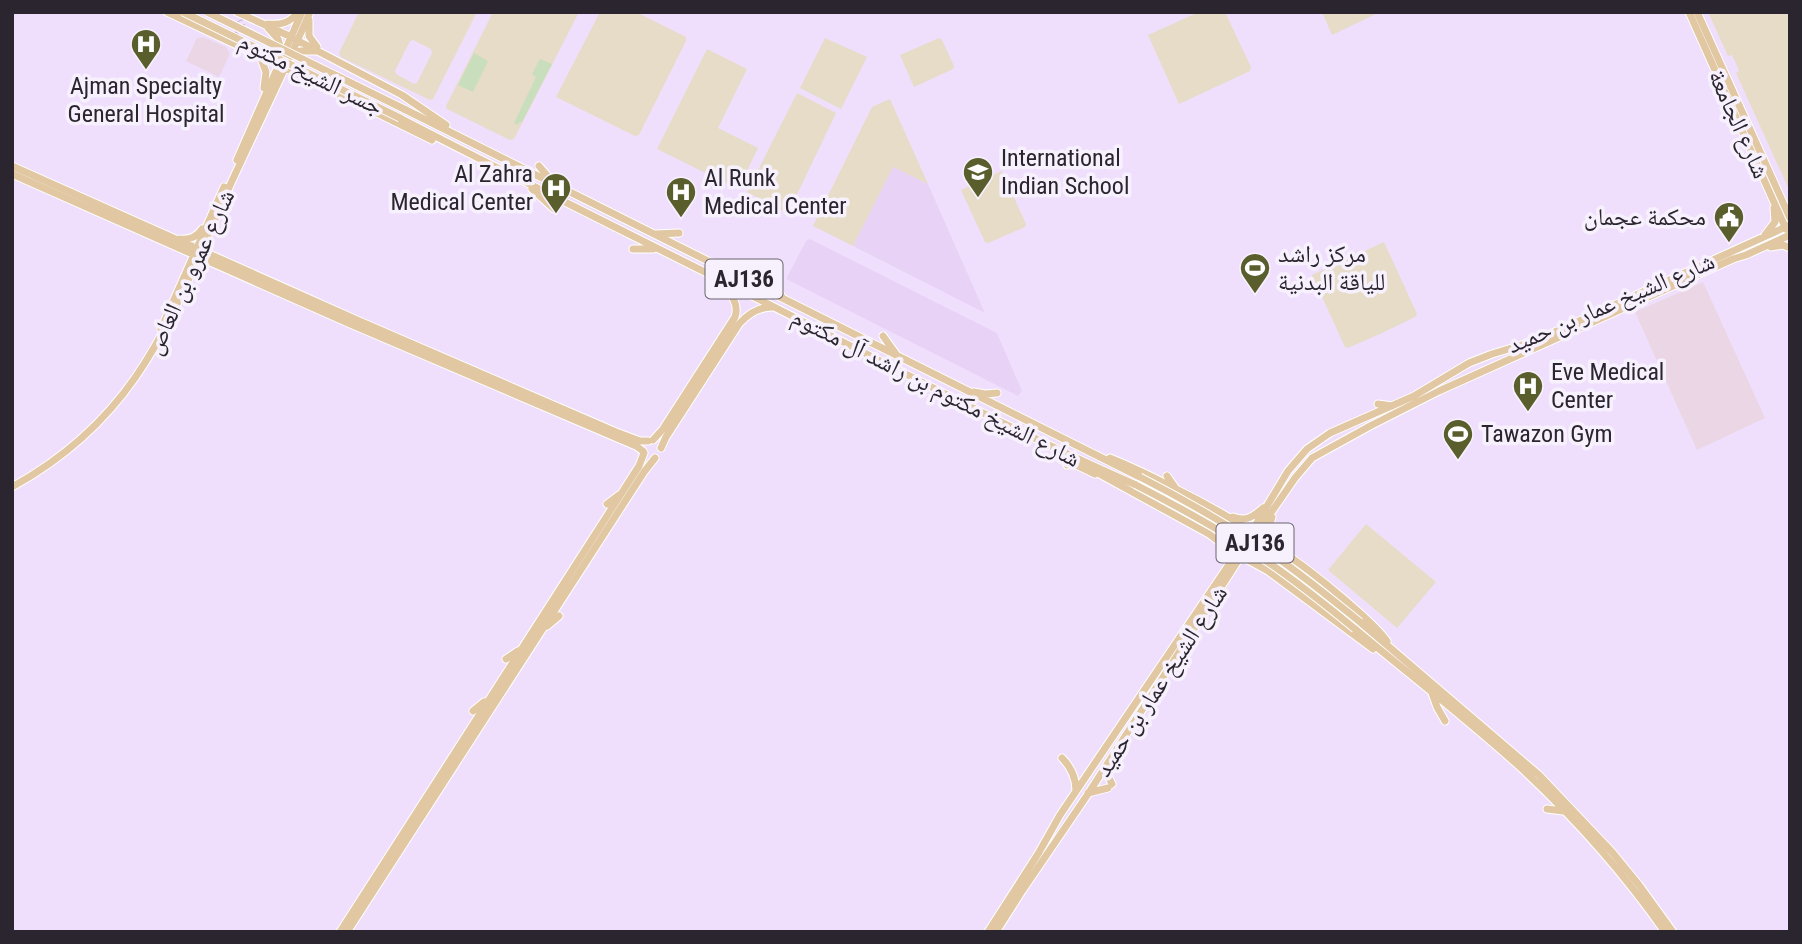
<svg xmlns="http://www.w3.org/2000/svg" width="1802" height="944" font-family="'Roboto Condensed','Noto Naskh Arabic',sans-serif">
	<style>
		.commercial { fill: #ead6e5 }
		.built { fill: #e8d3f7 }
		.education { fill: #e6dcc7; fill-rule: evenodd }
		.green { fill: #c9debc }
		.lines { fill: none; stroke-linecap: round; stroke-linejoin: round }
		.major-tunnel { stroke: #c9bad3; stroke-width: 7; stroke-dasharray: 7 3.5; stroke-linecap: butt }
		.major-casing { stroke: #fff; stroke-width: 9 }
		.major { stroke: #e1c8a3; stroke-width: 7 }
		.major-bridge-casing { stroke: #fff; stroke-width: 9; stroke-linecap: butt }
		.major-bridge { stroke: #e1c8a3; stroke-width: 7 }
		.labels { text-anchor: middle; stroke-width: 7; stroke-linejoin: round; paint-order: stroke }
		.shield { fill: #f7f1fd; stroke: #68626d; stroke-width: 2 }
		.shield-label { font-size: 23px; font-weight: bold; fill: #2b252f }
		.street-label { font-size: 24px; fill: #2b252f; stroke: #f7f1fd }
		.poi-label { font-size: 24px; fill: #2b252f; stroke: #f7f1fd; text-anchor: start }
	</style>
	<rect width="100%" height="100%" fill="#f0dffc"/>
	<!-- commercial -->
	<path class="commercial" d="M203,37l23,10 4,7 -11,23 -33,-16 11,-23z
		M1703,282l62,136 -68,32 -62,-138z"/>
	<!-- built -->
	<path class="built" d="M893,166l35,18 57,129 -132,-67z
		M810,239l187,94 25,58 -4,5 -232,-117 20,-38z"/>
	<!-- education -->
	<path class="education" d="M359,12h118l-44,87 -3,1 -89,-43 -2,-4zM413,40l18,9 1,4 -15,30 -3,1 -18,-10 -1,-3 15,-30z
		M493,12h86l-65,127 -4,1 -63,-31 -1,-3z
		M600,12h36l50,25v4l-47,94 -4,1 -79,-39z
		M1199,12h26l26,55 -1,4 -71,33 -31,-69z
		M1322,12h58l-48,23z
		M1708,12h82v180l-54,-119 3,-2 -2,-5 -5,-11 -4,1z
		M825,38l42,19 -26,52 -41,-21z
		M939,38l3,2 12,26 -1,3 -39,18 -14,-32z
		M707,49l40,20 -29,59 40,20 -20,41 -81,-40z
		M797,93l39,20 -47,98 -4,1 -38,-20z
		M890,99l38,85 -35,-17 -40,79 -40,-20 59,-119z
		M1002,171l24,53 -1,3 -37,16 -3,-1 -24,-52z
		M1384,242l33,72 -2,3 -35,17 -32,14 -3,-1 -33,-72z
		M1366,524l70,58 -39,46 -69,-58z"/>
	<!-- green -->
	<path class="green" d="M474,53l14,8 -15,31 -15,-7z
		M540,59l12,5 -30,58h-3l-1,3 -4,-2 22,-46 -4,-3z"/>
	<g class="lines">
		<!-- major-tunnel -->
		<path class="major-tunnel" d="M232,37c9,-2 12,-9 8,-17"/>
		<!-- major casing -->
		<g class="major-casing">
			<path id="major" d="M167,12l137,65 128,63
				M237,12l50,23 115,60 44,30
				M1689,12l97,217
				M1697,12l93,206
				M309,20v16l8,11
				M268,24c13,1 22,-1 30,-12
				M268,28l10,11 4,14
				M290,54l11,-3h15
				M260,56l6,16 -2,16
				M404,109l736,368
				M400,118c127,66 256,129 384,194 117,59 233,121 352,173
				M237,160l65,-148
				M12,166l345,154 259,112 24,9h8
				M539,166l12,14
				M12,174l336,149 288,123 7,5
				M532,189l22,20
				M655,234l24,-1
				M1765,235l10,-13 -1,-14
				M180,239c10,1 17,-2 22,-10
				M1771,247l12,-2 7,3
				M633,249h20
				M770,279l12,18
				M161,329l63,-142
				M883,336l13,18
				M974,392l11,2 12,-1
				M1378,404l14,2
				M653,440l10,-11 72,-112c5,-14 -6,-25 -15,-36
				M661,448l5,-11 73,-113c9,-10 19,-17 33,-17
				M1110,458c22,9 43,19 64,30 61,30 119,67 171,112 15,13 30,25 42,41
				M1067,465l5,-2 23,11
				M1094,471l115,63 21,16 38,21 105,78
				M1167,476l9,13
				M12,487c129,-71 159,-170 215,-295 27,-60 57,-119 83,-180
				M607,504l12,-9
				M1233,517c13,5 20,0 30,-9
				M1272,517c-4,11 -4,19 3,28
				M1360,622l179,153 73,77 27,33 34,47
				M547,626l12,-10
				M1355,629c55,46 112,90 165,138 54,50 103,105 145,165
				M506,659l12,-8
				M1432,693l5,14 8,14
				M473,711l11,-9
				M1062,758c9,9 14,20 14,33
				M1107,765l1,11 4,8
				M1088,793l20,-5
				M1547,809l16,2
				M340,932l299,-466 5,-13
				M347,932l297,-460 11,-14
				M988,932l50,-78 22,-39 195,-289 33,-55 19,-22 23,-16 84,-37 55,-33 23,-9 43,-13 255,-116
				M996,932l26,-41 66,-97 153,-238 54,-78 17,-20 58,-32 69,-35 294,-132 13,-4 44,-20"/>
		</g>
		<!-- major -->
		<use href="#major" class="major"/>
		<!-- major-bridge casing -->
		<g class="major-bridge-casing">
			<path id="major-bridge" d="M183,12l217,106
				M207,12l197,97
				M1140,477c43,22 85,46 126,73 33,22 63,47 94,72
				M1136,485c39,20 78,41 114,65 37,24 71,51 105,79"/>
		</g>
		<!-- major-bridge -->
		<use href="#major-bridge" class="major-bridge"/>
	</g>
	<!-- icons -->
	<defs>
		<g id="hospital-pin" transform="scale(1.575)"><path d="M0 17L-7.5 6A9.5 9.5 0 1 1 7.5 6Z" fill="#5a5e2c" stroke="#f7f1fd"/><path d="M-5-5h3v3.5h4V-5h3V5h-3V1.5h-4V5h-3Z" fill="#fff"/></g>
		<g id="school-pin" transform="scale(1.575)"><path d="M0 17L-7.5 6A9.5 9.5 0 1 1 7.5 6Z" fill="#5a5e2c" stroke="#f7f1fd"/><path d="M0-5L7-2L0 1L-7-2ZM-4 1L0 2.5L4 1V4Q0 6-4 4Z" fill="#fff"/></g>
		<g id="civic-pin" transform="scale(1.575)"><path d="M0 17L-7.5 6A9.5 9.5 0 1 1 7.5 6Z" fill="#5a5e2c" stroke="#f7f1fd"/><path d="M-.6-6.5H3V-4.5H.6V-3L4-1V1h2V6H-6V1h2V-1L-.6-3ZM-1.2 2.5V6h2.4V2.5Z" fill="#fff"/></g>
		<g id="stadium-pin" transform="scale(1.575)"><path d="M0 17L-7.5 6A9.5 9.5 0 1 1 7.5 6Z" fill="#5a5e2c" stroke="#f7f1fd"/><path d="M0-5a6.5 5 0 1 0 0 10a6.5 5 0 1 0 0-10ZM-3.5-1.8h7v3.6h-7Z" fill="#fff"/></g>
	</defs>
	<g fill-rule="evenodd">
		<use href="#hospital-pin" x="146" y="44"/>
		<use href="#school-pin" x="978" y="172"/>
		<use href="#hospital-pin" x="556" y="188"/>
		<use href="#hospital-pin" x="681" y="192"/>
		<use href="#civic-pin" x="1729" y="217"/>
		<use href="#stadium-pin" x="1255" y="268"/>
		<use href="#hospital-pin" x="1528" y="386"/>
		<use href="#stadium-pin" x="1458" y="434"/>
	</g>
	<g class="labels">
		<!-- shield labels -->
		<g class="shield">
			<rect x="705.5" y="259.5" width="77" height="39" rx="5"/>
			<rect x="1216.5" y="523.5" width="77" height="39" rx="5"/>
		</g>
		<g class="shield-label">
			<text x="744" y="287">AJ136</text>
			<text x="1255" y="551">AJ136</text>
		</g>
		<!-- street labels -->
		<g class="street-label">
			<text transform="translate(311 74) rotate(26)" y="8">جسر الشيخ مكتوم</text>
			<text transform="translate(1739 124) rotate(66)" y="8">شارع الجامعة</text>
			<text transform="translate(190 272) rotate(-65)" y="8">شارع عمرو بن العاص</text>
			<text transform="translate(1611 303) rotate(-23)" y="8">شارع الشيخ عمار بن حميد</text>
			<text transform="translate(936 388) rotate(27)" y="8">شارع الشيخ مكتوم بن راشد آل مكتوم</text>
			<text transform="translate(1161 681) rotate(-57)" y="8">شارع الشيخ عمار بن حميد</text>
		</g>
		<!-- poi labels -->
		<g class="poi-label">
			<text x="146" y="94" text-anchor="middle">Ajman Specialty<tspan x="146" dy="28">General Hospital</tspan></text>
			<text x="1001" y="166">International<tspan x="1001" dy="28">Indian School</tspan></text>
			<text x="533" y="182" text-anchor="end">Al Zahra<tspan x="533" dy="28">Medical Center</tspan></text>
			<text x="704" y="186">Al Runk<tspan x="704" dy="28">Medical Center</tspan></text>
			<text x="1706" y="225" text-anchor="end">محكمة عجمان</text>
			<text x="1278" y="262">مركز راشد<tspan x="1278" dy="28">للياقة البدنية</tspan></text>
			<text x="1551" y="380">Eve Medical<tspan x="1551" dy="28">Center</tspan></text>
			<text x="1481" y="442">Tawazon Gym</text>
		</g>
	</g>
	<!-- border -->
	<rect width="1802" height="944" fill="none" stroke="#2b252f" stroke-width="28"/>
</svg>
